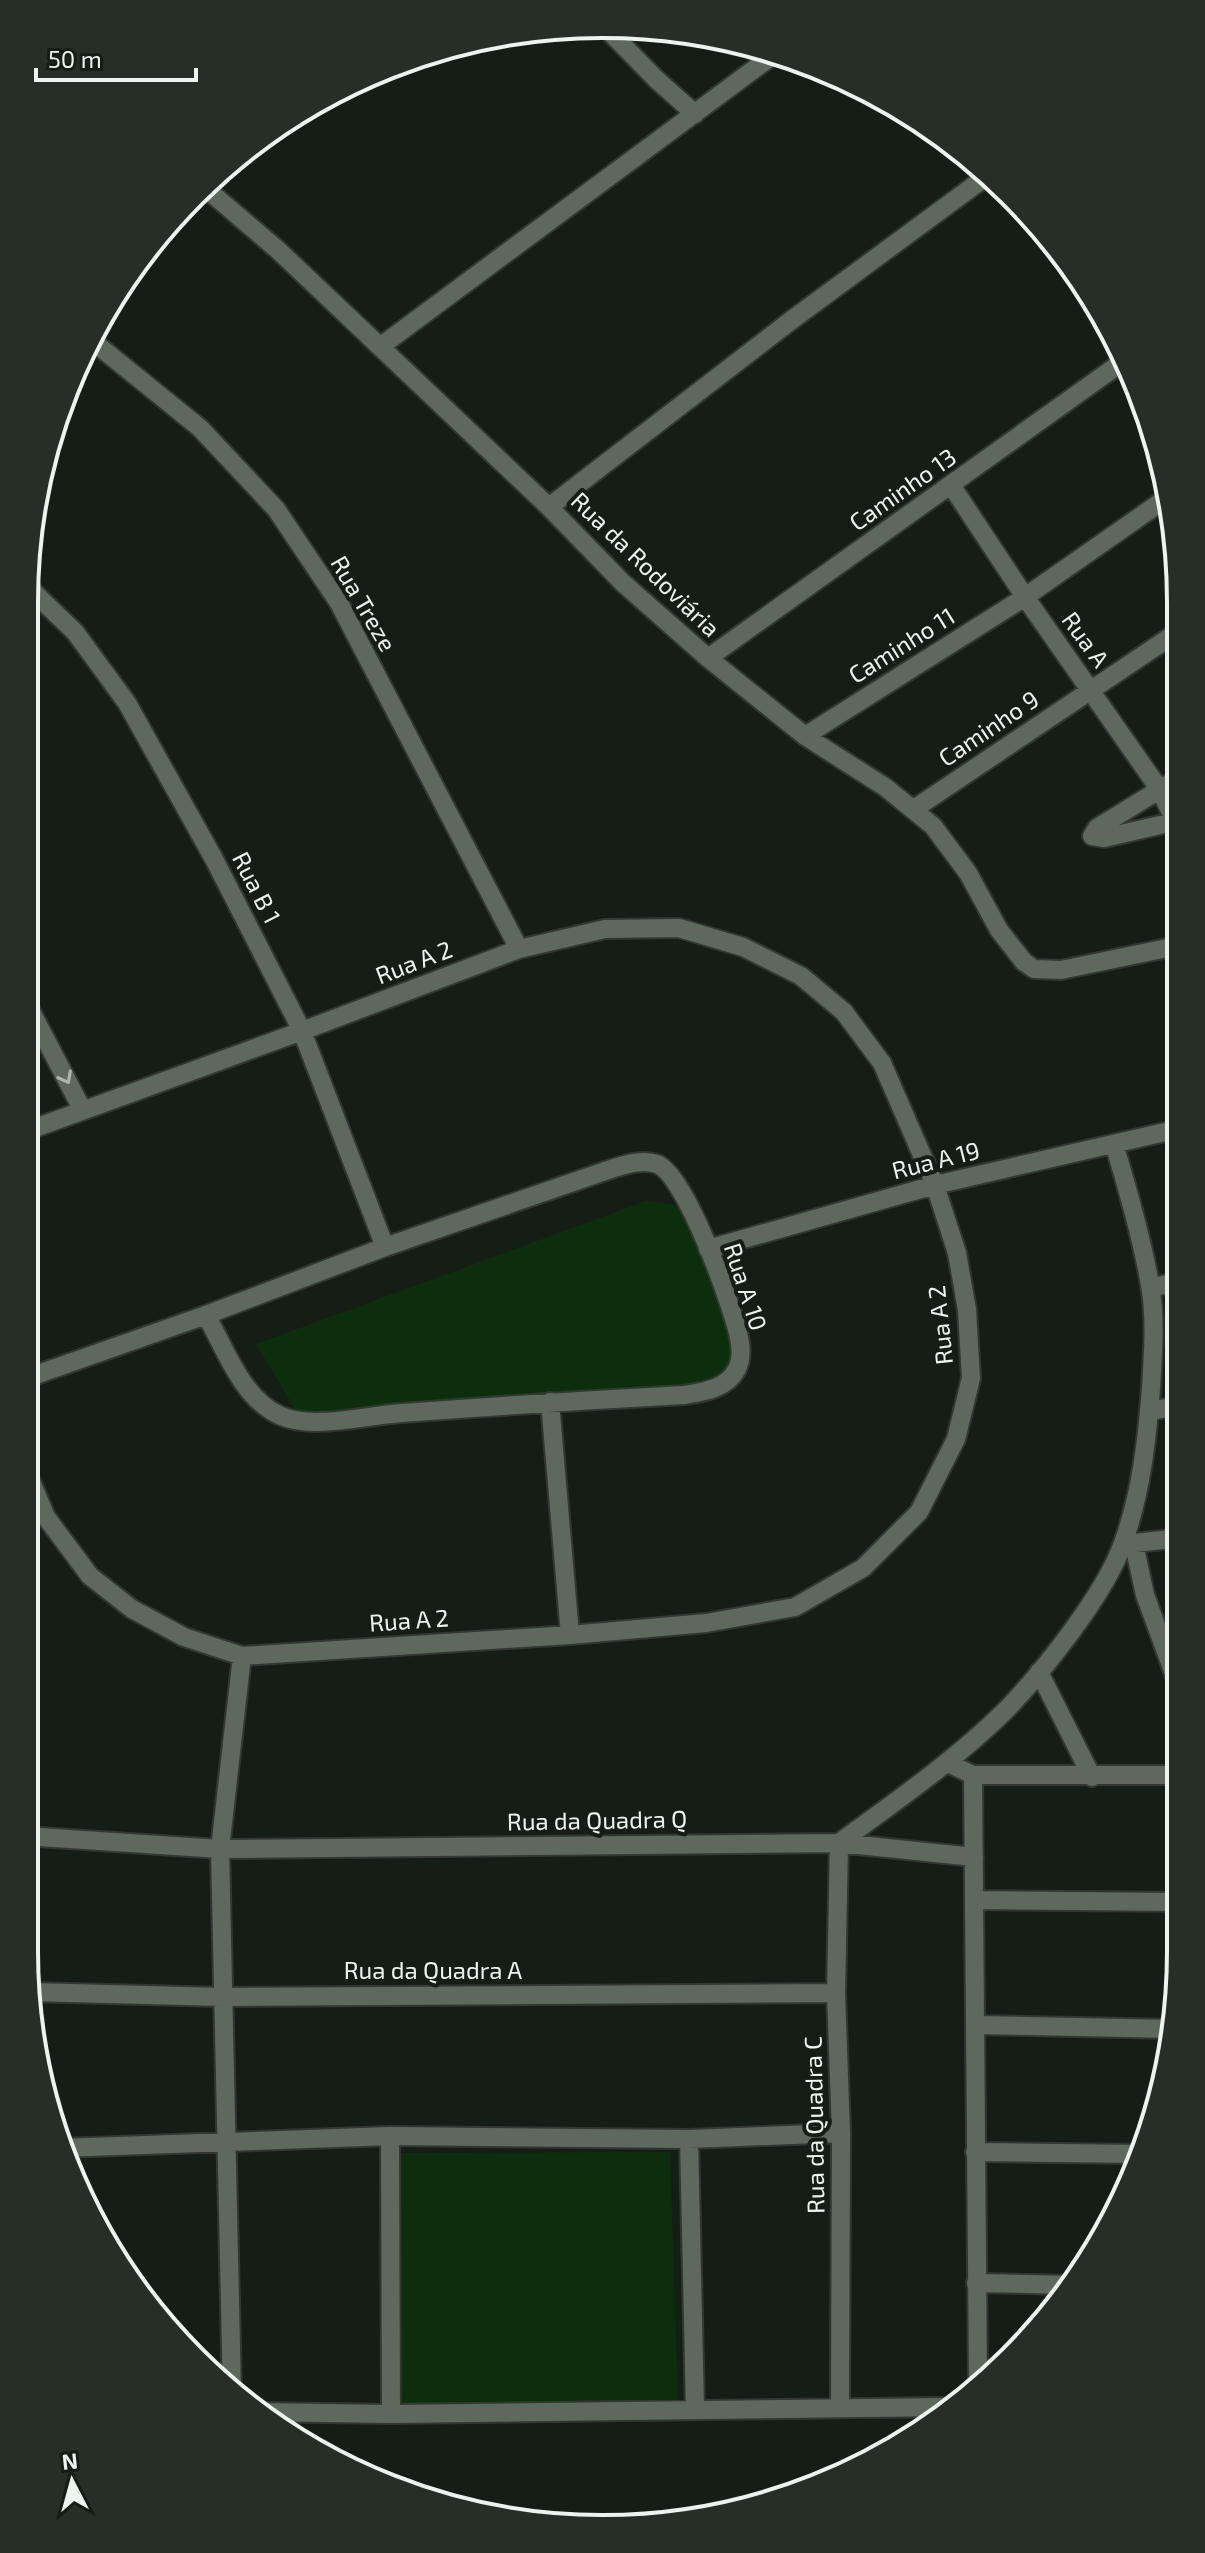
<svg xmlns="http://www.w3.org/2000/svg" width="1205" height="2553" font-family="'Exo 2',sans-serif">
	<style>
		.green { fill: #0d2e0c }
		.lines { fill: none; stroke-linecap: round; stroke-linejoin: round }
		.street-casing { stroke: #323732; stroke-width: 22 }
		.street { stroke: #5e695e; stroke-width: 18 }
		.oneway { stroke: #adb5ad }
		.labels { text-anchor: middle; stroke-width: 8; stroke-linejoin: round; paint-order: stroke }
		.street-label { font-size: 24px; fill: #edf3ed; stroke: #151e15 }
		.rim { fill: none; stroke: #edf3ed; stroke-width: 4 }
	</style>
	<rect width="100%" height="100%" fill="#151e15"/>
	<!-- green -->
	<path class="green" d="M646,1201l26,3 12,8 52,142 -21,35 -416,27 -43,-72z
		M670,2152l8,250 -276,4 -3,-253z"/>
	<g class="lines">
		<!-- street casing -->
		<g class="street-casing">
			<path id="street" d="M602,24l54,55 39,35
				M203,186l75,64 271,257 74,76 85,75 97,78 80,51 48,39 35,47 31,57 25,32 10,7 27,1 116,-24
				M90,339l110,89 76,81 63,94 180,346
				M381,346l395,-293
				M951,485l74,112 135,193 17,35
				M549,507l244,-188 194,-143
				M26,585l49,47 52,71 87,156 88,172 83,216
				M708,658l417,-298
				M805,736l220,-139 143,-100
				M1177,779l-80,49 -5,8 12,2 73,-17
				M914,809l262,-176
				M24,998l58,111
				M708,1249l227,-64 243,-56
				M1151,1288l28,-7
				M24,1379l182,-64 179,-68 229,-79c13,-4 29,-9 43,-4 29,11 73,137 81,169 3,12 4,26 -1,36 -10,20 -34,23 -53,26 -94,5 -188,11 -282,18 -34,2 -89,17 -121,3 -39,-17 -55,-66 -75,-101
				M550,1402l20,233
				M1149,1411l30,-5
				M24,1465l22,52 44,59 42,33 52,28 58,19 328,-21 136,-12 89,-16 68,-39 56,-56 37,-73 15,-61 -4,-68 -10,-57 -22,-68 -53,-122 -38,-51 -43,-36 -58,-29 -64,-19 -74,1 -86,20 -217,82 -278,101
				M1126,1544l54,-6
				M1134,1544l11,51 35,95
				M1039,1672l53,105
				M948,1763l25,12 5,609
				M973,1775h207
				M24,1836l196,13 619,-6 135,14
				M974,1900l207,2
				M31,1992l192,5 613,-4
				M975,2025l198,4
				M390,2136l1,278
				M689,2139l6,271
				M61,2148l329,-12 299,3 152,-6
				M975,2152l167,2
				M976,2283l97,2
				M232,2393l-12,-544 22,-193
				M840,2407l1,-274 -5,-140 3,-150c57,-42 115,-82 166,-132 37,-38 101,-118 118,-168 18,-49 24,-103 28,-155 2,-34 5,-69 -1,-103 -8,-47 -22,-95 -36,-141
				M258,2412l133,2 555,-7"/>
		</g>
		<!-- street -->
		<use href="#street" class="street"/>
	</g>
	<!-- one-way arrows -->
	<defs><path id="oneway-chevron" d="M-2-3.5L2.5 0L-2 3.5" fill="none" stroke-width="1.6" stroke-linecap="round" stroke-linejoin="round" transform="scale(2)"/></defs>
	<use class="oneway" href="#oneway-chevron" transform="translate(66 1078) rotate(62)"/>
	<g class="labels">
		<!-- street labels -->
		<g class="street-label">
			<text transform="translate(903 490) rotate(-35)" y="8">Caminho 13</text>
			<text transform="translate(645 565) rotate(44)" y="8">Rua da Rodoviária</text>
			<text transform="translate(363 604) rotate(60)" y="8">Rua Treze</text>
			<text transform="translate(1085 640) rotate(54)" y="8">Rua A</text>
			<text transform="translate(902 646) rotate(-32)" y="8">Caminho 11</text>
			<text transform="translate(989 729) rotate(-34)" y="8">Caminho 9</text>
			<text transform="translate(256 888) rotate(63)" y="8">Rua B 1</text>
			<text transform="translate(414 963) rotate(-21)" y="8">Rua A 2</text>
			<text transform="translate(936 1161) rotate(-14)" y="8">Rua A 19</text>
			<text transform="translate(745 1287) rotate(72)" y="8">Rua A 10</text>
			<text transform="translate(941 1325) rotate(-96)" y="8">Rua A 2</text>
			<text transform="translate(409 1621) rotate(-4)" y="8">Rua A 2</text>
			<text transform="translate(597 1821) rotate(-1)" y="8">Rua da Quadra Q</text>
			<text x="433" y="1979">Rua da Quadra A</text>
			<text transform="translate(815 2125) rotate(-91)" y="8">Rua da Quadra C</text>
		</g>
	</g>
	<!-- crop -->
	<path d="M0 0H1205V2553H0ZM602 38H603A564 564 0 0 1 1167 602V1951A564 564 0 0 1 603 2515H602A564 564 0 0 1 38 1951V602A564 564 0 0 1 602 38Z" fill="#262f26" fill-rule="evenodd"/>
	<path class="rim" d="M602 38H603A564 564 0 0 1 1167 602V1951A564 564 0 0 1 603 2515H602A564 564 0 0 1 38 1951V602A564 564 0 0 1 602 38Z"/>
	<!-- north arrow -->
	<g transform="translate(72 2481) rotate(354)" stroke="#151e15" stroke-width="6" paint-order="stroke">
	<path d="M0-6L14 30L0 20L-14 30Z" fill="#edf3ed"/>
	<text y="-12" font-size="22" font-weight="bold" text-anchor="middle" fill="#edf3ed">N</text>
	</g>
	<!-- scale -->
	<path d="M36 68v12h160v-12" fill="none" stroke="#edf3ed" stroke-width="4"/>
	<text x="48" y="68" font-size="24" fill="#edf3ed" stroke="#151e15" stroke-width="6" paint-order="stroke">50 m</text>
</svg>
